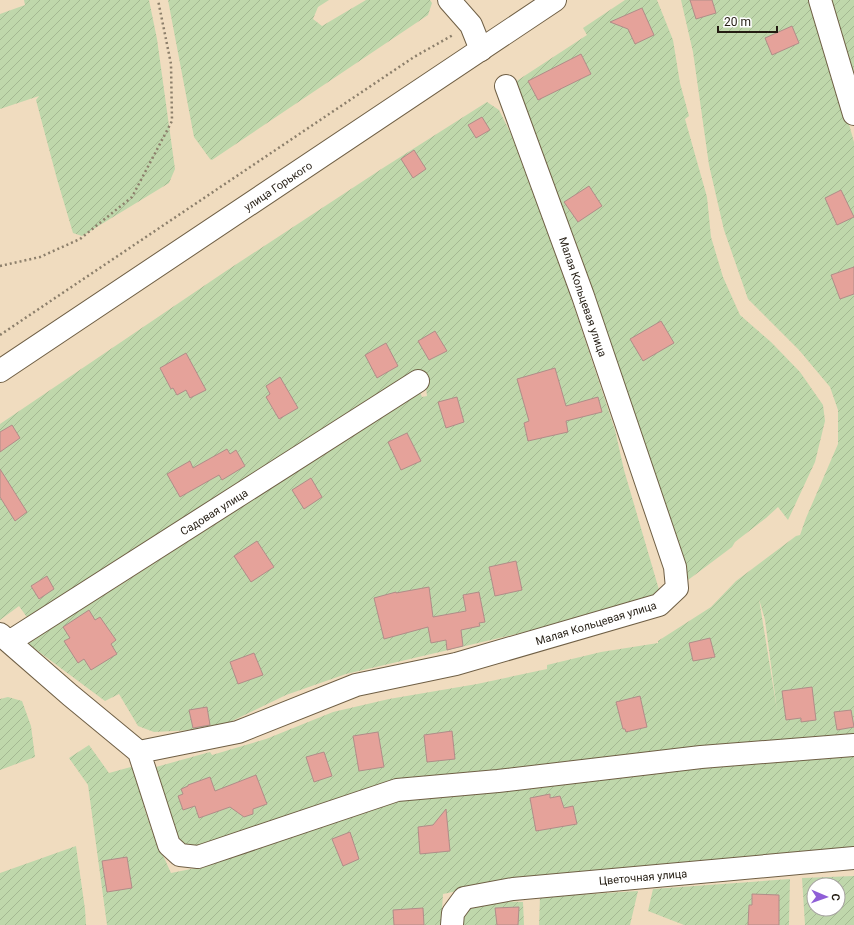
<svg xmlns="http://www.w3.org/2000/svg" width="854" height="925" font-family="Roboto,sans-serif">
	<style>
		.garden { fill: url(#garden-furrows); fill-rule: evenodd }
		.building { fill: #e5a29a; stroke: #b08d88 }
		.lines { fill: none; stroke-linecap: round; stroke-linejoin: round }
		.minor-casing { stroke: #6f5f45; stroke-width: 24 }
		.major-casing { stroke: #6f5f45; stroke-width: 24 }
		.path { stroke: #8c7f6b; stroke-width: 2.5; stroke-dasharray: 2 3; stroke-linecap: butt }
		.minor { stroke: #fff; stroke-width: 22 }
		.major { stroke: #fff; stroke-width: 22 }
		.labels { text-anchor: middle; stroke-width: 3.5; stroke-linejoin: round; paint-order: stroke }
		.street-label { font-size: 11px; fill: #231c12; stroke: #fff }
	</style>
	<defs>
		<pattern id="garden-furrows" width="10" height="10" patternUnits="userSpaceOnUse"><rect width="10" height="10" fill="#bfd7ab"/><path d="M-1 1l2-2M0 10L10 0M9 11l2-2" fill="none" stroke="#a4b892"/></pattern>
	</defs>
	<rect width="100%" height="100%" fill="#f0dcbf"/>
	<!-- garden -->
	<path class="garden" d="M24,0h125l8,39 18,130 -6,14 -87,53 -9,-3 -16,-54 -21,-79 3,-4 -39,13v-95l25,-9z
		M168,0h161l-11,7 -5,12 9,7 44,-26h64l2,3 -4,12 -216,145 -2,-1 -16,-22z
		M625,0h32l16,40 7,43 9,33 -4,3 22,78 4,40 12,40 17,38 31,27 29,30 23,33 2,16 -10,41 -27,58 -10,-13 -12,11 -31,24 -3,5 -44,33 -179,-494 78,-51 -4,-7z
		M681,0h133l40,142v596l-366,37 -278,73 -30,-3 -24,-78 54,-15 2,3 54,-16 67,-27 56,-13 88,-15 70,-15v-4l54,-13 57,-9v-2l53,-34 25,-26 60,-45 4,-1 6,-17 32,-74v-34l-8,-23 -31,-37 -51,-51 -24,-69 -15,-65 -16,-113zM759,599l6,21 12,90z
		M828,0h26v79z
		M487,102l12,8 13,26 45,119 58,175 9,40 38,130 -316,74 -60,21 -56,27 -37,8 -39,2 -16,-6 -19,-32 -14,7 -82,-61 87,-56 4,5 306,-197 2,5 5,-1 -3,-26 -285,183h-12l-98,67 -10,-14 -19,14v-196l226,-153 157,-103z
		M8,697l14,4 9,25 4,31 -35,13v-71z
		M89,745l20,28 29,-8 10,41 -4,1 8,24 19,42 25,-5 62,-20 126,-50 470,-46v101l-377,34 -34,7 -2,31h-334l-19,-140 -19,-27z
		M76,846l9,63 1,16h-86v-52z
		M854,876v49h-49l-3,-47zM814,885h24v24h-24z
		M790,879l-1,46h-105l-36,-14 5,-22z
		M638,891l-8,34h-91l1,-28z
		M488,901l35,1 1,23h-67c6,-17 14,-20 31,-24z"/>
	<!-- building -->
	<path class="building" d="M690,0h22l4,13 -20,6z
		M642,8l12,27 -19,9 -7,-15 -18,-7z
		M792,26l7,17 -27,12 -7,-17z
		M581,54l10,20 -53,26 -10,-19z
		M482,117l8,13 -14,8 -8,-13z
		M414,150l12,19 -13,9 -12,-19z
		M589,186l13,20 -24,16 -14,-20z
		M841,190l13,27 -17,8 -12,-27z
		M854,267v27l-14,5 -9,-24z
		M661,321l13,22 -31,18 -13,-22z
		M435,331l12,20 -18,9 -11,-19z
		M386,343l12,23 -21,12 -12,-23z
		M186,353l20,37 -16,8 -4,-8 -9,5 -4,-7 -2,1 -11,-21z
		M555,368l11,38 32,-9 4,15 -36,9 2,11 -40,9 -4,-18 5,-2 -12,-42z
		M280,377l18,31 -19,11 -13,-22 4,-3 -4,-8z
		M457,397l7,25 -18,6 -8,-26z
		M12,425l8,13 -20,14v-20z
		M407,433l14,28 -20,9 -13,-28z
		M227,449l3,5 6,-4 9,16 -23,14 -3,-5 -39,22 -13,-23 23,-13 3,7z
		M0,469l27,43 -12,9 -15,-24z
		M311,478l11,19 -18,12 -12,-19z
		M257,541l17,26 -23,15 -17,-26z
		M516,561l6,29 -27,6 -6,-29z
		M47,576l7,13 -15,10 -8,-13z
		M429,587l4,30 33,-6 -3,-16 16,-3 6,30 -6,1 1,3 -19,4 2,16 -16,4 -1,-10 -15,3 -3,-16 -44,12 -10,-41 22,-6v1z
		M89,610l6,10 5,-3 16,23 -5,4 6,10 -26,16 -7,-11 -6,4 -14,-22 6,-3 -7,-11z
		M710,638l5,19 -22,4 -4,-18z
		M254,653l9,22 -25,9 -8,-22z
		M812,687l4,33 -15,2v-4l-15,2 -4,-29z
		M640,696l7,31 -21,5 -1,-3h-2l-7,-27z
		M207,707l3,18 -17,3 -4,-18z
		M851,710l3,17 -17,3 -3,-18z
		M452,731l3,28 -28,3 -3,-27z
		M378,732l6,35 -25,4 -6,-35z
		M324,752l8,24 -18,6 -8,-25z
		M256,775l11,29 -14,5v5l-9,3 -14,-10 -31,11 -4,-12 -12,4 -5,-14 5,-2 -2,-5 7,-3v-1l22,-8 5,14z
		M550,794v4l10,-2 4,12 9,-2 4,18 -41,7 -6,-33z
		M446,809l4,42 -30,3 -2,-27 15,-2z
		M350,832l9,27 -16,7 -11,-27z
		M127,857l5,31 -25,4 -5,-31z
		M752,894l27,1v30h-31l1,-20h3z
		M519,907l-1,18h-21l-2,-17z
		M423,908l1,17h-30l-1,-15z"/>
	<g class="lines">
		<!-- minor casing -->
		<g class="minor-casing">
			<path id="minor" d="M449,0l22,25 10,25
				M820,0l34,114
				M0,634l70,61 69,57 30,93 11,10 18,2 199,-67 101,-9 203,-24 153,-12
				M9,642l409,-261
				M139,752l99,-20 118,-47 100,-21 203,-59 18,-17 -2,-21 -92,-271 -77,-210
				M452,925l1,-12 11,-15 49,-9 341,-31"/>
		</g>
		<!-- major casing -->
		<g class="major-casing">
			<path id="major" d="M0,371l555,-371"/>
		</g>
		<!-- path -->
		<path class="path" d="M0,266l40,-9 40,-18 52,-42 40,-76 -1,-57 -13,-64
			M0,335l414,-278 39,-22"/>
		<!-- minor -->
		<use href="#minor" class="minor"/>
		<!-- major -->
		<use href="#major" class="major"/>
	</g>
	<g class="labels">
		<!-- street labels -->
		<g class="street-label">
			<text transform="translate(278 186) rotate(-34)" y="4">улица Горького</text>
			<text transform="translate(583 297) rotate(71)" y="4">Малая Кольцевая улица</text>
			<text transform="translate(214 512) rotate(-32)" y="4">Садовая улица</text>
			<text transform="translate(596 623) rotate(-17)" y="4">Малая Кольцевая улица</text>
			<text transform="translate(643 877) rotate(-5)" y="4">Цветочная улица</text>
		</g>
	</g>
	<!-- north arrow -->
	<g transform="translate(826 897) rotate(92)"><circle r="19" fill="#ffffff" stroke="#a7a4a0"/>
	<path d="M0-3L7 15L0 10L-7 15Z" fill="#8f5ed7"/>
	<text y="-6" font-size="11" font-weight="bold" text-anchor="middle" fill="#231c12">С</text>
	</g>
	<!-- scale -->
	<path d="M718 26v6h59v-6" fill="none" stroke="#231c12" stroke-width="2"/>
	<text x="724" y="26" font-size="12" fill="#231c12" stroke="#ffffff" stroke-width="3" paint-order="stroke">20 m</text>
</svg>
